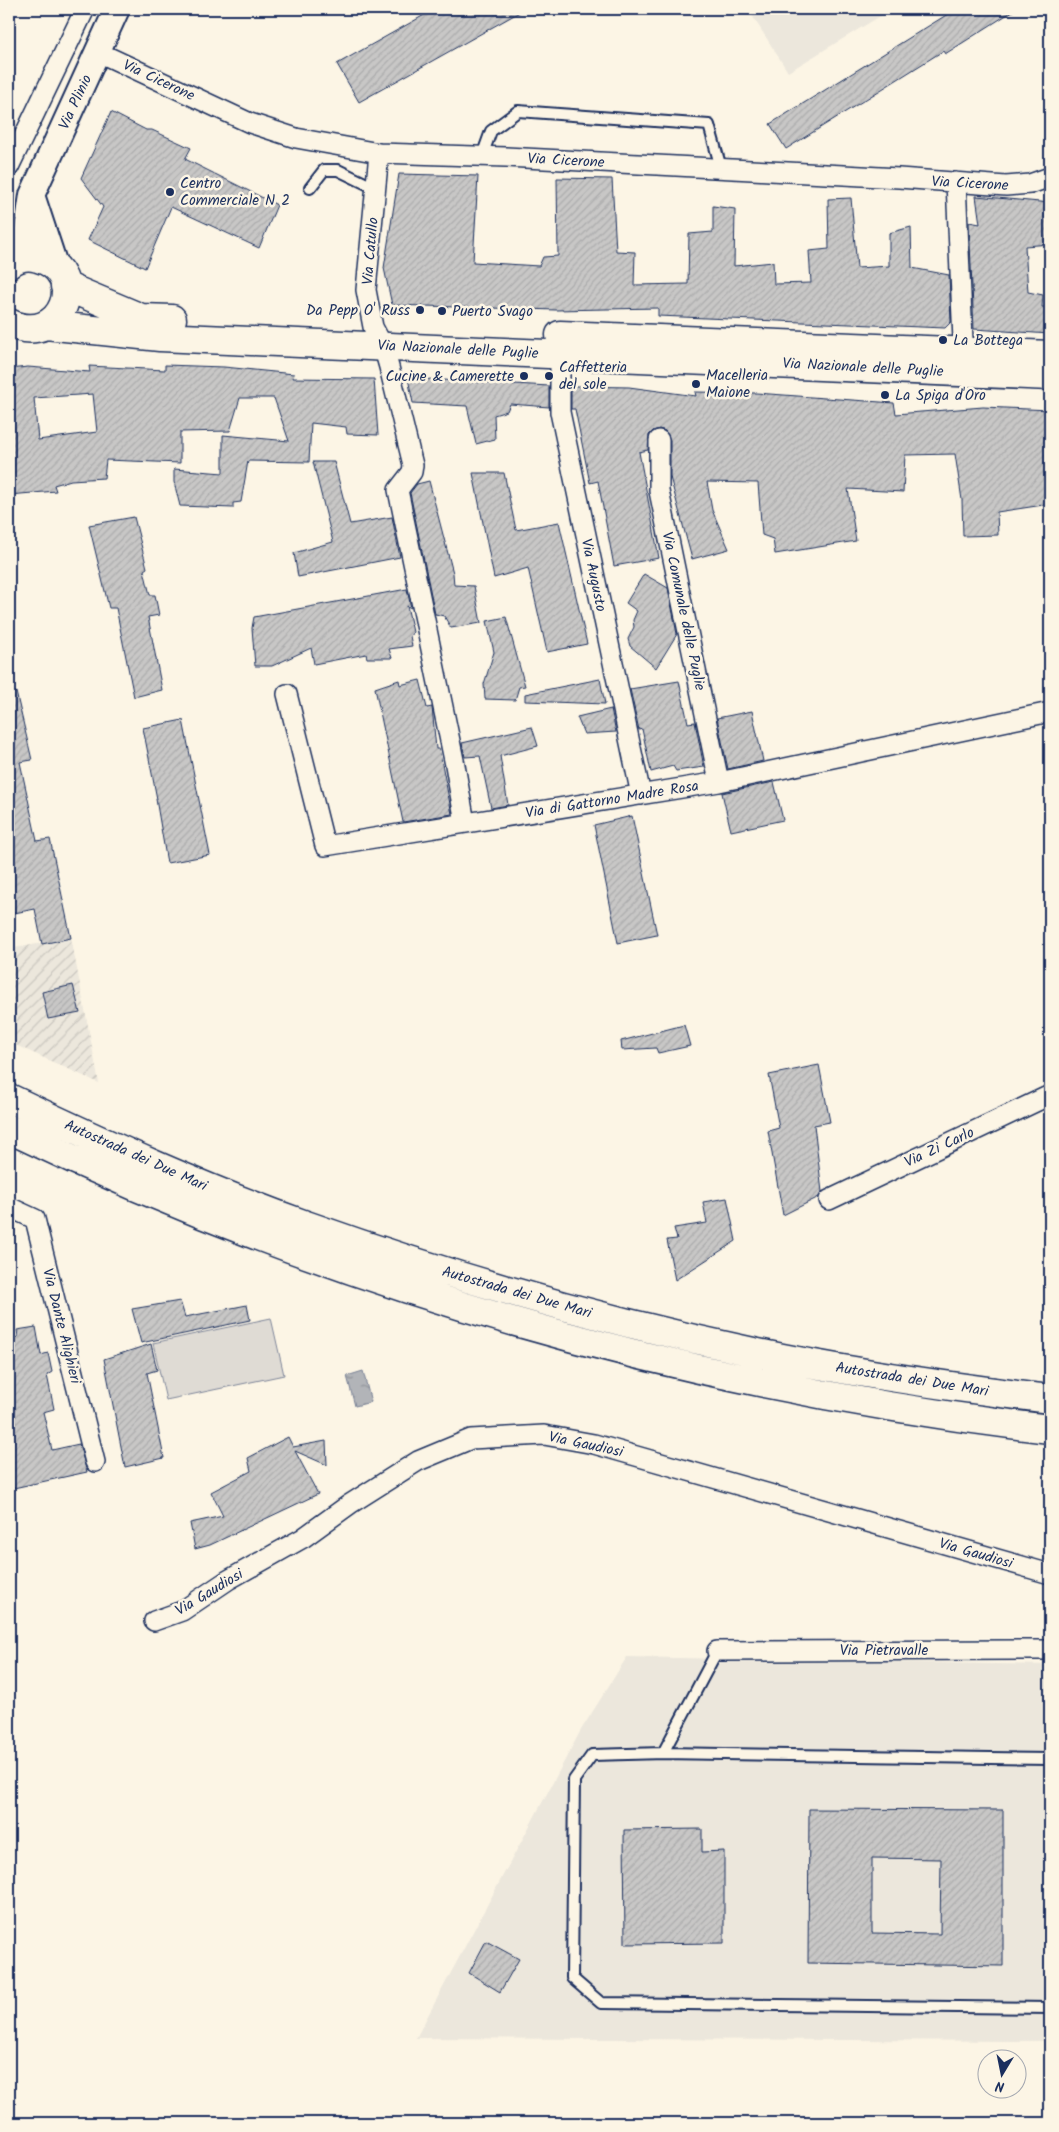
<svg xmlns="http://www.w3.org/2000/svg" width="1059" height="2132" font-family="Kalam,sans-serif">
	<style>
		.built { fill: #ece7dc }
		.industrial { fill: url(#industrial-furrows) }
		.pitch { fill: #dfdbd4; stroke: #7d8599 }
		.water { fill: url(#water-ripples); stroke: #767f94 }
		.building { fill: url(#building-hatch); stroke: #1b2f5e; fill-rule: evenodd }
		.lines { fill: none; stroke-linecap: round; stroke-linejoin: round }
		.service-casing { stroke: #1b2f5e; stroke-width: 14 }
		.minor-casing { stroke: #1b2f5e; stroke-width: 22 }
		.tertiary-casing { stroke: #1b2f5e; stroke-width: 28 }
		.primary-casing { stroke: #1b2f5e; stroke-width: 31 }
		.motorway-casing { stroke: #1b2f5e; stroke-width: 31 }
		.service { stroke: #fcf5e5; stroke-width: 10 }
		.minor { stroke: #fcf5e5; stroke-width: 19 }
		.tertiary { stroke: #fcf5e5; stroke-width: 24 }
		.primary { stroke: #fcf5e5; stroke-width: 28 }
		.motorway { stroke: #fcf5e5; stroke-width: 28 }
		.poi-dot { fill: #1b2f5e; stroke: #fcf5e5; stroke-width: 2 }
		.labels { text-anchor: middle; stroke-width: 5; stroke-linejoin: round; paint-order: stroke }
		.street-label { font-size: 15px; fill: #1b2f5e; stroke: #fcf5e5 }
		.poi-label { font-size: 15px; fill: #1b2f5e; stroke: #fcf5e5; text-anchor: start }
	</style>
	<defs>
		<pattern id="industrial-furrows" width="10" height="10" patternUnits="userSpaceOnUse" patternTransform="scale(1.25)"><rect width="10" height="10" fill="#ece7dc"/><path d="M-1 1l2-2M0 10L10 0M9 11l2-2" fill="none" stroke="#cac6bf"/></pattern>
		<pattern id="water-ripples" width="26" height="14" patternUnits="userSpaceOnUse" patternTransform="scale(1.25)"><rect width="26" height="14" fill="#b2b4b8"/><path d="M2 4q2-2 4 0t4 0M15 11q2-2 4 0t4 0" fill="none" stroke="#909399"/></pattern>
		<pattern id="building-hatch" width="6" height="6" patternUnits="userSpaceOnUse" patternTransform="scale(1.25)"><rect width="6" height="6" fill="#c8c7c6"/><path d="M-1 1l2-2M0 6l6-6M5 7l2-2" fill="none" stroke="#ababac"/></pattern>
	</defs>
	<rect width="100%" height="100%" fill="#fcf5e5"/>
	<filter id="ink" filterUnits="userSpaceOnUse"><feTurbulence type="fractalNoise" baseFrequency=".02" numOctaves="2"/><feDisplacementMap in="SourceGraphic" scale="10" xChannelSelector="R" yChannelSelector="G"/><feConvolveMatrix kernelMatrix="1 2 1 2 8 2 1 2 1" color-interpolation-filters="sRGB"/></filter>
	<g filter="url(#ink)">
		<!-- built -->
		<path class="built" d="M748,9h144l-104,63z
			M627,1657l423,8v376l-634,-3 165,-308z"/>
		<!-- industrial -->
		<path class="industrial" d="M71,938l28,145 -90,-41v-93z"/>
		<!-- pitch -->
		<path class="pitch" d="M271,1318l13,57 -118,25 -13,-57z"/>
		<!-- water -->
		<path class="water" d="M363,1371l8,31 -16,4 -8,-30z"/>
		<!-- building -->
		<path class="building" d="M435,9h90l-166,93 -22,-38z
			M956,9h60l-71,45 -2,-3 -157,98 -16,-25z
			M111,112l35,18h6l39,18 -6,11 92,46 -18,43 -88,-41 -26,61 -57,-28 15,-33 -22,-29z
			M399,174l79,2 -5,86 66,4 4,-9 15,-1 -1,-78 55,1 4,72 19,1 -1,33 54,-1 1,-50 24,-2v-26l22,3 -1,57 39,-4 1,22 37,-1 -2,-32 20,-2 -1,-50 23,-1 6,70 32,-2v-33l22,-6 1,41 37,7 2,47 -6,6 -287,-12v-8l-102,2 -164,-5 -8,-37z
			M976,196l74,7v41l-25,2 3,46 15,3 -1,12h8v27l-76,-5 -5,-107 11,2z
			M165,365l59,2 70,7 -1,4 81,1 4,56 -31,-1 -1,-7 -35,-4 -2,39 -61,-1 -7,41 -8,1v5l-53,-2 -6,-24v-13l49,4v-38l66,6 -15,-43h-34l-10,33 -50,1v31l-74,-3 -2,18 -33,2 -17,5 2,6 -47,4v-126l19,-2 62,5 -1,-6 76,4zM93,394l4,38 -59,8 -4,-42z
			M408,378l141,8v21l-39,-3 -3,7 -13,4 1,24 -19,5 -9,-38 -54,-3z
			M576,386l53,1 67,9 -1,-4 61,1 138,10 2,11 87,-7 67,3v94l-53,8 1,23 -35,1 -1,-36 -7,-46 -50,1 -2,37 -55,-3 8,52 -81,13 -2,-15 -11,-4 -4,-52 -51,-1 5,28 17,39 -37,10 -22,-82v-37l-5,-9 -6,-2 -6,2 -4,4 -1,15 -9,2 20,106 -45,8 -16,-85 -8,2 -15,-74h-4v-22z
			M313,462h21l16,62 42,-7 8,40 -102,20 -4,-24 39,-11z
			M473,473h31l12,57 43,-8 28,122 -40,8 -19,-84 -34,10z
			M429,481l24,92 1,12 20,1 7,37 -30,5 -7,-12 -9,-2 -25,-121 7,-9z
			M134,517l13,51 -3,2 6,25h5l4,20 -11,2 14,73 -28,7 -18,-89h-7l-20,-83z
			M644,574l24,14 9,46 -21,34 -26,-22 -2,-7 6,-12 -1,-7 4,-9 -11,-8z
			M407,589l4,19 -4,-2 6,26 -3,4 2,10 -23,3 3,9h-25l-1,-4 -52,10 -3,-16 -39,18h-17l-3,-38 2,-11z
			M506,617l19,69 -6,1 -4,13 -30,-1 -1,-15 10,-32 -7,-31z
			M600,679l5,25 -80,-3v-7z
			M399,680l1,5 20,-5 7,28 5,-1 4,42h3l13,65 -49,8 -28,-134z
			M679,681l9,42 7,-1 9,45 -28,4 -3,-5 -22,6 -9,-43 -3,1 -9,-41z
			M9,692h7l16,68 -12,2 17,79 13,-2 21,99 -29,6 -7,-35 -26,5z
			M611,709l5,23 -32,2 -7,-17z
			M752,711l11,50 -35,8 -11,-51z
			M183,720l27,135 -43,8 -11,-64h1l-14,-71z
			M532,727l6,19 -38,10 8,49 -17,3 -11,-52 -15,1 -3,-14z
			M774,782l9,38 -52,11 -9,-38z
			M632,816l25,119 -39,8 -24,-118z
			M73,985l7,28 -32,6 -6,-27z
			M684,1025l6,21 -32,7 -2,-5 -34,2 -1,-9z
			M819,1065l11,57 -16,3 8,67 -3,5 -36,18 -15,-84 11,-3 -10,-53z
			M727,1198l9,43 -61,39 -8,-40 10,-1 -3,-11 33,-5 -4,-21z
			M180,1301l5,16 62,-12 3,15 -109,23 -9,-34z
			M36,1327l5,28 7,-2 4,19 -5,3 7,34 -11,3 9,38 27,-6 8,28 -78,17v-82l3,-1 -3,-19v-48l9,-2 -1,-7z
			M151,1344l6,26 -10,3 17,85 -39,9 -21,-108z
			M288,1437l5,10 33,-6 1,24 -32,-14 23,43 -108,51 -15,4 -5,-26 33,-7 -12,-24 40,-21 -3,-13z
			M809,1809l194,1v156l-195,-3zM872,1858l69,1 -1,75 -68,-1z
			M702,1829v23l22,-1v92l-99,1 -1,-114z
			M486,1941l33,18 -19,33 -31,-19z"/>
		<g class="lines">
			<!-- service casing -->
			<g class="service-casing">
				<path id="service" d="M482,156l9,-25 27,-20 191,14 12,43
					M310,188l14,-18h14l37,18
					M663,1753l54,-102
					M1050,1759l-387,-6 -71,2 -18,25 -2,198 29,25 449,5"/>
			</g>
			<!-- minor casing -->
			<g class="minor-casing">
				<path id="minor" d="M98,52l152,71 46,15 83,15 127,4 393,21 107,8 24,-2 20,-7
					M379,153l-13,137 7,37 10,19 6,21 24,98 -1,7 -14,18 57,275 10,58
					M9,167l76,-158
					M956,182l8,181
					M560,343v69l81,383
					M659,440v51l60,291
					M287,694l38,152 394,-64 331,-70
					M829,1200l221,-105
					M9,1207l26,12 60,243
					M154,1621l28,-10 46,-31 75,-42 47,-34 68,-43 53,-22 73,-4 50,9 456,130
					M717,1651l333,-1"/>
			</g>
			<!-- tertiary casing -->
			<g class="tertiary-casing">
				<path id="tertiary" d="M33,198l23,70
					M23,257l9,-62 85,-186"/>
			</g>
			<!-- primary casing -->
			<g class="primary-casing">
				<path id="primary" d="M9,264c8,-7 19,-9 29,-6 52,14 25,91 -29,65
					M65,286l76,32 31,1
					M46,325l114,12 890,39
					M560,335l490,20"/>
			</g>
			<!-- motorway casing -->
			<g class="motorway-casing">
				<path id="motorway" d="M9,1098c97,46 195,91 297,127 146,52 295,95 447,127 98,21 198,35 297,47
					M9,1129c331,159 677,257 1041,300"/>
			</g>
			<!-- service -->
			<use href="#service" class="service"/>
			<!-- minor -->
			<use href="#minor" class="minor"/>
			<!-- tertiary -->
			<use href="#tertiary" class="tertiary"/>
			<!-- primary -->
			<use href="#primary" class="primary"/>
			<!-- motorway -->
			<use href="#motorway" class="motorway"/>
		</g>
	</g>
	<!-- markers -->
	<g class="poi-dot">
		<circle cx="170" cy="192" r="5"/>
		<circle cx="420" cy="310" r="5"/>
		<circle cx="442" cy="311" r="5"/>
		<circle cx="943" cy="340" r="5"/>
		<circle cx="524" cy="376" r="5"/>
		<circle cx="549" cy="376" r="5"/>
		<circle cx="696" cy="384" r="5"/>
		<circle cx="885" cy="395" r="5"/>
	</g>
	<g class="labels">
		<!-- street labels -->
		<g class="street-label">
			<text transform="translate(159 80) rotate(25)" y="5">Via Cicerone</text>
			<text transform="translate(75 102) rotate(-65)" y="5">Via Plinio</text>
			<text transform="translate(566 160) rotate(3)" y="5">Via Cicerone</text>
			<text transform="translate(970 183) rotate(3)" y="5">Via Cicerone</text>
			<text transform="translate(370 251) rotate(-85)" y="5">Via Catullo</text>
			<text transform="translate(458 349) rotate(3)" y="5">Via Nazionale delle Puglie</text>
			<text transform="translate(863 367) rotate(3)" y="5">Via Nazionale delle Puglie</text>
			<text transform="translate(594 575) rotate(78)" y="5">Via Augusto</text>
			<text transform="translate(684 611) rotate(78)" y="5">Via Comunale delle Puglie</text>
			<text transform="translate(612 799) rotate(-9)" y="5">Via di Gattorno Madre Rosa</text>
			<text transform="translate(939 1147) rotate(-25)" y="5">Via Zi Carlo</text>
			<text transform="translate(136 1155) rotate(24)" y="5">Autostrada dei Due Mari</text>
			<text transform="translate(517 1292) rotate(16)" y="5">Autostrada dei Due Mari</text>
			<text transform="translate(62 1326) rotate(76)" y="5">Via Dante Alighieri</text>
			<text transform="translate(912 1379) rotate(9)" y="5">Autostrada dei Due Mari</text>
			<text transform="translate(586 1444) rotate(12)" y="5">Via Gaudiosi</text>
			<text transform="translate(976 1553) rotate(16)" y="5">Via Gaudiosi</text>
			<text transform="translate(209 1592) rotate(-31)" y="5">Via Gaudiosi</text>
			<text x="884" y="1655">Via Pietravalle</text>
		</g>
		<!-- poi labels -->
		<g class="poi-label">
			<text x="180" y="188">Centro<tspan x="180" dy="17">Commerciale N 2</tspan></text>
			<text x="410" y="315" text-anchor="end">Da Pepp O' Russ</text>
			<text x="452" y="316">Puerto Svago</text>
			<text x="953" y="345">La Bottega</text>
			<text x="559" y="372">Caffetteria<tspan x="559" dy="17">del sole</tspan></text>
			<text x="706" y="380">Macelleria<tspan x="706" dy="17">Maione</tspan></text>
			<text x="514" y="381" text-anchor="end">Cucine &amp; Camerette</text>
			<text x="895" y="400">La Spiga d'Oro</text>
		</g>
	</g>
	<!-- margin -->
	<rect width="1059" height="2132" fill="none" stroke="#fcf5e5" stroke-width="30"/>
	<rect x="15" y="15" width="1029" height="2102" fill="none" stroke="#1b2f5e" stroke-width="2" filter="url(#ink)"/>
	<!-- north arrow -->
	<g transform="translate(1002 2074) rotate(190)"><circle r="24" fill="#fcf5e5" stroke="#a2a6af"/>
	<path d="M0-4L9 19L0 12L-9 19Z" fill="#1b2f5e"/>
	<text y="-8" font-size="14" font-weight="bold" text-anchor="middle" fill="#1b2f5e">N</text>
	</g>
</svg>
